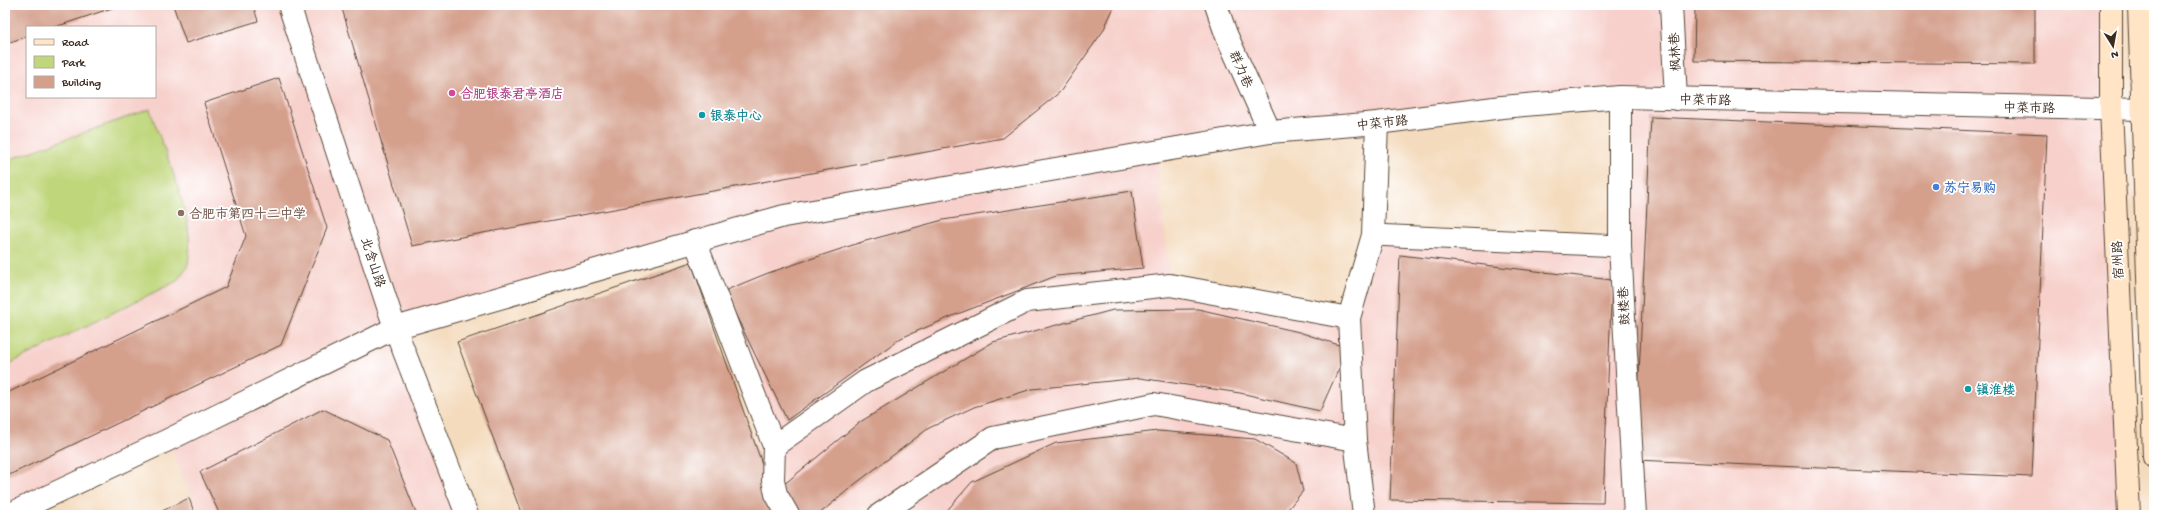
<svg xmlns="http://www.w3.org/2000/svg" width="2159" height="520" font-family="'Gochi Hand','LXGW WenKai TC',sans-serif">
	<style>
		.built { fill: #f7d0cb; fill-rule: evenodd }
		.green { fill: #bfd67a; stroke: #7d804c }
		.building { fill: #d49f8b }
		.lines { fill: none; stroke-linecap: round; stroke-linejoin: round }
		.service-casing { stroke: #574536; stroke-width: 23 }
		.pedestrian-casing { stroke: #574536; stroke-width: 24 }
		.tertiary-casing { stroke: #574536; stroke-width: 24 }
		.secondary-casing { stroke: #574536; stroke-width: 24 }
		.service { stroke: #fff; stroke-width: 21 }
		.pedestrian { stroke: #fff; stroke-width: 22 }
		.tertiary { stroke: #fff; stroke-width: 22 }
		.secondary { stroke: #ffe4c6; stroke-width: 22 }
		.hotel-dot { fill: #d1479c; stroke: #fff; stroke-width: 1.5 }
		.culture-dot { fill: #0f9aa8; stroke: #fff; stroke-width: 1.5 }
		.shop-dot { fill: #3f7fe0; stroke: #fff; stroke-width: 1.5 }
		.education-dot { fill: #8d6e63; stroke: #fff; stroke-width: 1.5 }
		.labels { text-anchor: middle; stroke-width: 3.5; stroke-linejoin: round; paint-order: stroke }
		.street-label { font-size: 13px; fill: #3b2a1e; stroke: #fff }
		.hotel-label { font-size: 13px; font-weight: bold; fill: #b23c85; stroke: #fff; text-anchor: start }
		.culture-label { font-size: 13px; font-weight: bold; fill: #0d838f; stroke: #fff; text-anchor: start }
		.shop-label { font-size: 13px; font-weight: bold; fill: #366cbe; stroke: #fff; text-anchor: start }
		.education-label { font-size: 13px; font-weight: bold; fill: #785e54; stroke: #fff; text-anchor: start }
	</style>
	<rect width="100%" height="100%" fill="#fff"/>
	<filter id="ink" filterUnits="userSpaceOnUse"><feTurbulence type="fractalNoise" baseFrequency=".025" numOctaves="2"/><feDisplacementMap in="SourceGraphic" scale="8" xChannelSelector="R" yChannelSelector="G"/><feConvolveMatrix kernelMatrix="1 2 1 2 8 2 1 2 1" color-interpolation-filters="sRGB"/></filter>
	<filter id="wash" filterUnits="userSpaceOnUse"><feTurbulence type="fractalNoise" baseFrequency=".012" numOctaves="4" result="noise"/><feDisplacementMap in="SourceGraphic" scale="16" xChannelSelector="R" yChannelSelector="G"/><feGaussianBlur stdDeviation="0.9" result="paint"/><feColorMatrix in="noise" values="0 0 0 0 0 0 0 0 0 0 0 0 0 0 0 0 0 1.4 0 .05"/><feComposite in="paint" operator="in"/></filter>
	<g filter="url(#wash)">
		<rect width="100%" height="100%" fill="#f4dbbe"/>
		<!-- built -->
		<path class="built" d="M5,5h2106l18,510h-1341l-14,-69 -79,-205 -299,87 71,187h-268l-31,-75 -163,75zM27,27h128v70h-128zM1620,98v148l-247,-11 -24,83 -179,-33 -14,-133z"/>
		<!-- green -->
		<path class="green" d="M150,109c13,43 47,109 38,154 -1,6 -8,12 -11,18l-172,85v-205z"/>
		<g id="blocks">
			<!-- building -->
			<path class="building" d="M5,5h116l-66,22h-28v9l-22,8z
				M173,5h80l5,16 -72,22z
				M341,5h774l-12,26 -43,61 -57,46 -591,108z
				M1695,5h340v59l-341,-3z
				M279,78l48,150 -46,117 -276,132v-83l221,-107 20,-51 -42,-133z
				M1651,117l396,17 -15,343 -397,-17z
				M1132,191l11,77 -87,8 -101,39 -54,23 -114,82 -63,-129 44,-18 94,-31 81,-22z
				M1400,255l212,25 -9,223 -213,-3z
				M691,262l89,253h-258l-65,-173z
				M1198,309l101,23 49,16 -28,63 -80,-18 -100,-15 -108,11 -58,18 -45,21 -74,56 -37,31h-23l-18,-25 83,-68 133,-80 120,-32z
				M323,409l64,31 30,75h-197l-20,-43z
				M1158,431l97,8 41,24 7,28 -20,24h-340l29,-33 84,-39z
				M189,498l6,17h-41z"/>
		</g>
	</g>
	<g filter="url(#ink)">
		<use href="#blocks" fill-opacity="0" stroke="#574536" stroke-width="1"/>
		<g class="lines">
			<!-- service casing -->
			<g class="service-casing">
				<path id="service" d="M1373,235l247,11"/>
			</g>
			<!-- pedestrian casing -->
			<g class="pedestrian-casing">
				<path id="pedestrian" d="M1216,5l10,29 44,98
					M1671,5l5,94
					M1620,97v149l15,269
					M695,241l79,205 -1,34 3,14 12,21
					M774,446l92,-65 161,-80 143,-16 179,33
					M8,515l160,-75 227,-112
					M879,515l114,-77 161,-34 201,36
					M1364,515l-9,-75 -6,-122 24,-83 4,-112"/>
			</g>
			<!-- tertiary casing -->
			<g class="tertiary-casing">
				<path id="tertiary" d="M289,5l106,323 72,187
					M395,328l389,-112 486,-84 107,-9 125,-16 118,-10 522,12"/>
			</g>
			<!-- secondary casing -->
			<g class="secondary-casing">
				<path id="secondary" d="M2111,5v103l18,407
					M2139,5l15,452"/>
			</g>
			<!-- service -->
			<use href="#service" class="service"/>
			<!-- pedestrian -->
			<use href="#pedestrian" class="pedestrian"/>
			<!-- tertiary -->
			<use href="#tertiary" class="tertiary"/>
			<!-- secondary -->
			<use href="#secondary" class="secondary"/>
		</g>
	</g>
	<!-- markers -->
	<circle class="hotel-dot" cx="452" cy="93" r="4"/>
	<g class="culture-dot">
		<circle cx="702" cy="115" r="4"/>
		<circle cx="1968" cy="389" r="4"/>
	</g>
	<circle class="shop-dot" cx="1936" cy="187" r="4"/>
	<circle class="education-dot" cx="181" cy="213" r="4"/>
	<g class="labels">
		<!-- street labels -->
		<g class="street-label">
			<text transform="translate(1674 52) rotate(-93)" y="5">枫林巷</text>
			<text transform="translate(1242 69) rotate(66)" y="5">群力巷</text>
			<text transform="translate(1705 99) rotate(1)" y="5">中菜市路</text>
			<text transform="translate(2029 107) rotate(1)" y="5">中菜市路</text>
			<text transform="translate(1382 122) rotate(-6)" y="5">中菜市路</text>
			<text transform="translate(2117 260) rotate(-93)" y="5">宿州路</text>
			<text transform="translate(374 262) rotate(72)" y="5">北含山路</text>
			<text transform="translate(1623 306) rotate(-93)" y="5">鼓楼巷</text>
		</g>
		<!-- hotel labels -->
		<g class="hotel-label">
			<text x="460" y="98">合肥银泰君亭酒店</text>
		</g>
		<!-- culture labels -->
		<g class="culture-label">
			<text x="710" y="120">银泰中心</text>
			<text x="1976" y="394">镇淮楼</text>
		</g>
		<!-- shop labels -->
		<g class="shop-label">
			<text x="1944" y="192">苏宁易购</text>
		</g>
		<!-- education labels -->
		<g class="education-label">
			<text x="189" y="218">合肥市第四十二中学</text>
		</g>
	</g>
	<!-- margin -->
	<rect width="2159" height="520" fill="none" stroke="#fff" stroke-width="20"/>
	<!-- legend -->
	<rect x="26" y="26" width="130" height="72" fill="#ffffff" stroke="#b1aaa5"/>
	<rect x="34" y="39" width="20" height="6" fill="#ffe4c6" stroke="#b1aaa5"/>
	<text x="62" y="46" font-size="12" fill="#3b2a1e">Road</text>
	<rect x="34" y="56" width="20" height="12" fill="#bfd67a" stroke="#b1aaa5"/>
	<text x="62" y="66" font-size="12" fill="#3b2a1e">Park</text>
	<rect x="34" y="76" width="20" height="12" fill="#d49f8b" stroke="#b1aaa5"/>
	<text x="62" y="86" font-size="12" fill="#3b2a1e">Building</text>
	<!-- north arrow -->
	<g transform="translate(2113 46) rotate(169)" stroke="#ffffff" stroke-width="3" paint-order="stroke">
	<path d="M0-3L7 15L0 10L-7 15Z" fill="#3b2a1e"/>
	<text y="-6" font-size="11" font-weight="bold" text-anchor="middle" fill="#3b2a1e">N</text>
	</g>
</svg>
